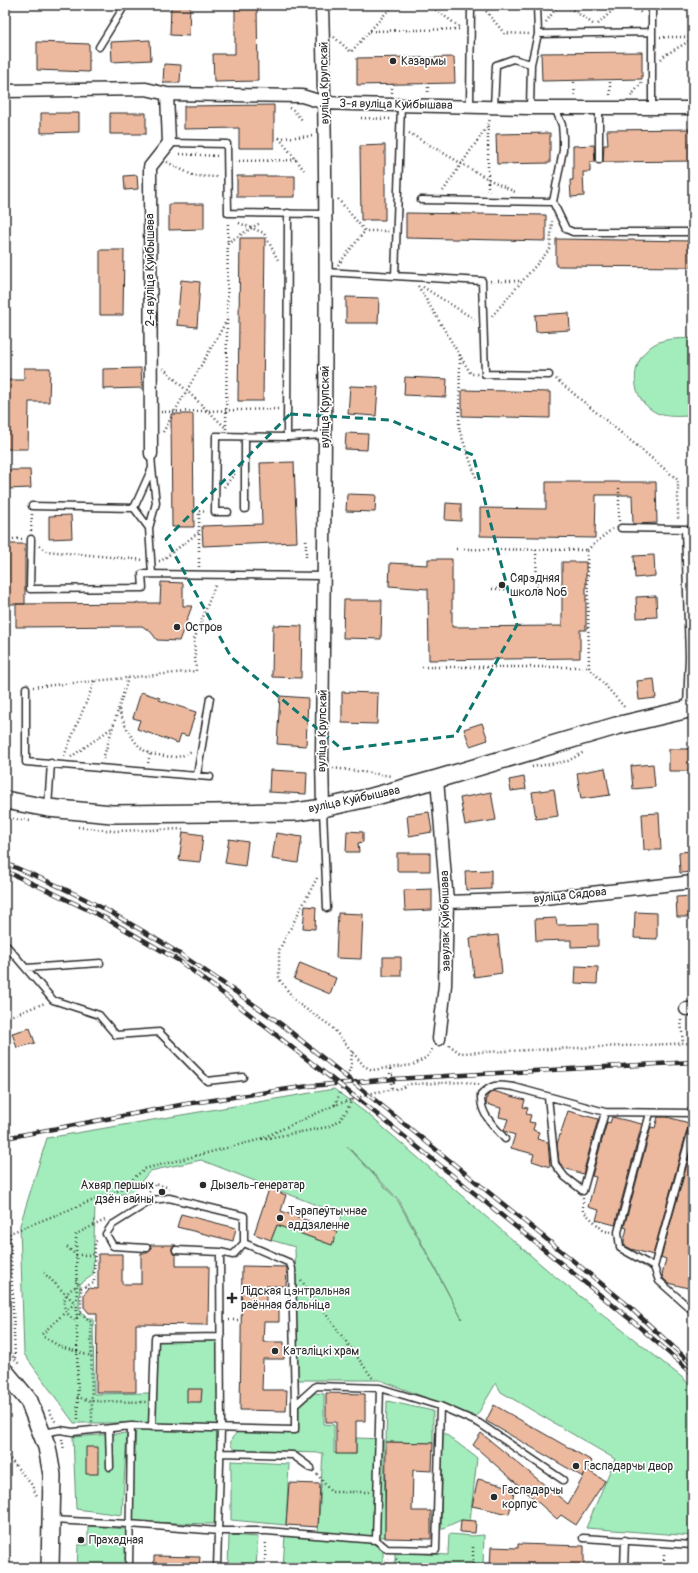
<svg xmlns="http://www.w3.org/2000/svg" width="698" height="1573" font-family="Pangolin,sans-serif">
	<style>
		.green { fill: #a3edbc; stroke: #678c74; fill-rule: evenodd }
		.building { fill: #ecb99e; stroke: #2b2b2b }
		.lines { fill: none; stroke-linecap: round; stroke-linejoin: round }
		.service-casing { stroke: #2b2b2b; stroke-width: 9 }
		.minor-casing { stroke: #2b2b2b; stroke-width: 15 }
		.secondary-casing { stroke: #2b2b2b; stroke-width: 20 }
		.path { stroke: #2b2b2b; stroke-width: 2.5; stroke-dasharray: 1 3; stroke-linecap: butt }
		.service { stroke: #fff; stroke-width: 6 }
		.minor { stroke: #fff; stroke-width: 12 }
		.secondary { stroke: #fff; stroke-width: 17 }
		.rail-casing { stroke: #2b2b2b; stroke-width: 4.5 }
		.rail { stroke: #fff; stroke-width: 3; stroke-dasharray: 9; stroke-linecap: butt }
		.marked { fill: none; stroke: #0f766e; stroke-width: 3; stroke-dasharray: 8 5; stroke-linejoin: round }
		.poi-dot { fill: #2b2b2b; stroke: #fff; stroke-width: 1.5 }
		.labels { text-anchor: middle; stroke-width: 3.5; stroke-linejoin: round; paint-order: stroke }
		.poi-label { font-size: 12px; fill: #2b2b2b; stroke: #fff; text-anchor: start }
		.street-label { font-size: 12px; fill: #2b2b2b; stroke: #fff }
	</style>
	<rect width="100%" height="100%" fill="#fff"/>
	<filter id="ink" filterUnits="userSpaceOnUse"><feTurbulence type="fractalNoise" baseFrequency=".025" numOctaves="2"/><feDisplacementMap in="SourceGraphic" scale="8" xChannelSelector="R" yChannelSelector="G"/><feConvolveMatrix kernelMatrix="1 2 1 2 8 2 1 2 1" color-interpolation-filters="sRGB"/></filter>
	<g filter="url(#ink)">
		<!-- green -->
		<path class="green" d="M693,338v78c-12,0 -25,2 -36,-3 -32,-15 -27,-62 5,-72 10,-3 21,-2 31,-3z
			M334,1089l36,27 182,158 132,105 9,10v147l-107,-8 29,-69 -114,-67 -5,-9 -20,34 -96,-37h-82l-3,-133 -24,-7 6,-15 55,20 10,-30 -141,-55 -51,11 -16,19 -39,14 -2,71 -13,9 -1,24 8,10h6l1,76 56,-1 -1,30h-75l-50,-69 -4,-129 27,-87zM347,1146l52,54 63,119 -64,-118z
			M219,1339v87l-64,-2 3,-84z
			M315,1393l9,1v30l10,1v28l22,1v-16l28,1 1,98 -67,-3 5,-81 -86,-2c-11,-6 -6,-15 3,-20h57l1,-23z
			M387,1401l46,10v32l-47,-1z
			M136,1429l83,1 -3,94 -85,-2z
			M443,1432l34,26 -7,63 -9,-1 -20,9z
			M127,1433l-5,82 -46,-6 -3,-72z
			M231,1461l58,3 -3,61 -55,-5z
			M88,1526l38,3 -1,39h-48l1,-23h10z
			M449,1534l24,2 11,-1 -1,33h-88v-16l53,3z
			M229,1535l29,2 -2,31h-28z
			M285,1535l85,6 13,10v17h-100z"/>
		<!-- building -->
		<path class="building" d="M171,5h19l-1,31 -19,-1z
			M235,5h22l1,76 -44,1 -1,-28h22z
			M150,40l1,20 -39,2 -1,-20z
			M37,42l52,2v28l-52,-2z
			M642,52v27l-100,2 -1,-28z
			M410,57v1l44,-1 1,26 -98,2v-27z
			M164,64l17,1 -1,18h-17z
			M274,105v43h-35v-20l-55,1v-23z
			M41,113h38v19l-38,1z
			M110,113h36v21h-36z
			M693,129v32l-90,1 1,-17h4l-1,-15z
			M550,133v30l-53,1 -1,-30z
			M385,145v75h-24l-1,-74z
			M594,145l1,17h-5v10h-7l1,24 -13,1 -1,-17h3v-34z
			M137,175l1,14 -13,1 -1,-14z
			M237,176h58v21h-58z
			M169,204h35v25l-35,1z
			M406,213l140,2v26l-140,-3z
			M240,238h25l-2,163h-25z
			M556,239l137,2v26l-137,-1z
			M100,250h24l-1,65h-23z
			M181,280l19,2 -3,45 -20,-2z
			M346,297l33,1 -1,25h-32z
			M569,313l1,17 -34,2 -1,-17z
			M24,368h26l-1,34h-20l-1,47h-23v-69h19z
			M141,368l1,20 -39,1v-20z
			M405,377l42,2 -1,18 -42,-2z
			M350,386l28,1 -2,29 -28,-2z
			M462,390l88,2v26l-88,-2z
			M171,414h22l1,113h-22z
			M346,433l22,1 -1,16 -22,-1z
			M294,462l3,80 -94,4 -1,-20 60,-2 -2,-61z
			M6,470h24l1,18 -25,1z
			M546,482h110l1,41 -24,1 -1,-29h-36l-1,43 -115,-2v-28l66,1z
			M347,494l29,1 -1,17 -29,-1z
			M446,503l15,1v17l-16,-1z
			M71,515l1,23 -23,1v-23z
			M5,544h20v60h-20z
			M654,555l1,21 -20,2 -1,-22z
			M428,559h24v68l110,-1v-64h24v68h-6v28l-151,2 -1,-71 -39,-3 1,-23 38,2z
			M161,582l22,1v23h9l-13,35 -22,-1 -6,-8 -9,-6 -126,1v-23l144,-1z
			M656,596l1,21 -20,1 -1,-21z
			M344,600h38l-1,39 -38,-1z
			M273,625l29,1 -1,52 -29,-1z
			M654,679l2,19 -17,2 -2,-19z
			M141,692l19,6 -1,2 37,12 -8,24 -7,-2 -3,9 -41,-14 3,-9 -7,-2z
			M342,692l36,1 -1,31 -35,-1z
			M280,696l28,2 -2,48 -29,-2z
			M482,723l6,17 -18,6 -6,-17z
			M669,749h24v22h-24z
			M653,764l2,23 -22,2 -2,-23z
			M605,768l5,27 -29,4 -4,-26z
			M270,770l37,2 -1,22 -37,-2z
			M524,777l2,12 -15,2 -2,-11z
			M554,789l4,27 -22,3 -4,-27z
			M491,792l5,28 -31,5 -5,-27z
			M429,812l3,20 -23,4 -2,-21z
			M659,813l2,37h-17l-2,-36z
			M347,831l16,1v10l-5,1 1,9h-13z
			M183,832l20,3 -3,27 -21,-2z
			M276,833l26,4 -4,26 -26,-4z
			M229,839l19,3 -3,24 -20,-3z
			M693,851v21l-13,1 -1,-21z
			M397,853h33v18h-33z
			M491,870v19l-25,1 -1,-19z
			M432,889v21l-27,1 -1,-21z
			M693,896v21h-16l-1,-20z
			M305,906l11,1 -1,22 -12,-1z
			M635,912l22,1v26l-23,-1z
			M338,913l25,1 -2,45 -25,-1z
			M556,918l1,7 41,-1v22l-27,1v-7l-35,1 -1,-22z
			M498,935l4,38 -28,4 -4,-39z
			M383,957h18v19h-18z
			M300,963l36,15 -6,16 -36,-15z
			M576,966l22,1 -1,17 -22,-1z
			M30,1028l5,15 -18,5 -5,-15z
			M493,1091l32,9 -2,7 5,1 -2,6 5,1 -2,7 6,1 -2,7 6,2 -2,7 11,3 2,25 -18,-6 2,-7 -23,-6 4,-13 -11,-4 4,-12 -9,-2 2,-9 -15,-4 1,-8z
			M568,1111l30,8 -15,55 -19,-6 -5,-6 -2,-18z
			M612,1117l30,7 -27,101 -19,-5 3,-10 -11,-3 8,-30 -4,-1 15,-54 3,1z
			M658,1117h9l22,6 -36,132 -22,-6 -7,-4v-4l3,-13 -3,-1 27,-100 4,1z
			M693,1143v127l-5,18 -20,-5 -5,-5 -1,-3 4,-16 -5,-2z
			M269,1189l17,6 -5,16 56,20 -5,14 -55,-20 -6,15 -17,-6z
			M181,1214l55,14 -3,13 -56,-14z
			M150,1245h26l-4,2v3l1,4 3,1v11h33l-1,59 -72,-1v68h-40l1,-79h-8l-5,-6v-13l5,-6 9,1v-35h24v30h19v-31h6l3,-2 1,-3z
			M242,1266l45,1 -1,19h-20v22h13v14h-15l-1,20h21v17h-21l-1,31h25l-1,21 -46,-1z
			M187,1389h15l-1,13h-14z
			M326,1393l39,1v27h-9v33h-20v-32h-10z
			M494,1405l98,56 -9,16 -97,-56z
			M481,1433l87,71 19,-34 18,11 -29,44 -15,-10 -4,4 -84,-74z
			M386,1442l47,1 -1,28 -19,-1 -1,41h19v28l-46,-1z
			M86,1447h12v27h-12z
			M478,1479l37,9 -6,26 -37,-8z
			M289,1483l31,1 -2,43 -32,-2z
			M461,1520l15,1 -1,12 -15,-1z
			M518,1544l66,2v22h-94l1,-21 27,1z
			M154,1556l46,1 -1,11h-45z"/>
		<g class="lines">
			<!-- service casing -->
			<g class="service-casing">
				<path id="service" d="M652,5v103
					M538,34l114,-2
					M99,47l26,-42
					M531,64l7,-30 -1,-29
					M470,106l1,-101
					M494,107l2,-42 17,-6 18,5 -1,44
					M555,108l7,17 1,12v13l-10,52 13,27 7,3h120
					M599,108v52
					M169,143l58,1 1,69 97,1
					M421,200l132,2
					M288,213l-1,224 38,-2
					M325,272l157,9 3,93 64,1
					M395,276l6,-171
					M151,454l1,14 -18,40 15,20 3,46
					M32,506l102,2
					M245,509v-73
					M228,512h-13l1,-76 71,1
					M149,528l7,-25 -4,-35
					M621,528l64,1 4,127 -2,51
					M31,539l-1,50 113,-1 -1,-14 182,2
					M26,688v74l184,15
					M197,775l13,-77
					M48,807l3,-44
					M323,810l4,98
					M5,944l48,56 46,15 17,20 43,-3 48,49 36,-4
					M26,968l74,-5
					M548,1097l7,67 10,13 18,14 22,-79
					M650,1113l-32,119 2,16 34,19 5,14 34,30
					M505,1139c-12,-15 -25,-24 -24,-44 12,-12 17,-10 33,-8l91,25 88,1
					M147,1248l-34,-2 -7,-12 6,-9 40,-25 17,-2 75,18v27l-11,12 -13,-3 1,177 -4,139
					M176,1250l44,2
					M654,1267l39,-141
					M691,1309l2,-9
					M440,1406l39,17 84,57
					M152,1427l3,-89 66,-1
					M109,1429l1,38
					M43,1433l17,-3 13,2 58,-6 164,4v-25
					M221,1453l72,2 18,13
					M52,1520l77,4 90,7h48l109,9 11,9 49,1 4,-144 -60,-18 -64,-2 -21,19 -3,-136 -2,-6 -46,-20
					M583,1538l110,7
					M376,1540l4,-152
					M129,1568l2,-142
					M624,1568l1,-28"/>
			</g>
			<!-- minor casing -->
			<g class="minor-casing">
				<path id="minor" d="M322,5c7,251 2,502 0,753l1,50
					M5,91l141,-2 21,5 135,2 23,7 27,1 178,4h163
					M151,454l-1,-287 19,-24 -2,-49
					M437,779l10,123 -2,83 -6,54
					M447,902l88,-3 158,-17
					M686,1009h7"/>
			</g>
			<!-- secondary casing -->
			<g class="secondary-casing">
				<path id="secondary" d="M5,800l43,8 64,6 184,-2 27,-4 49,-11 65,-18 179,-53 77,-18
					M5,1372l24,29 18,46 5,28 -2,93"/>
			</g>
			<!-- path -->
			<path class="path" d="M429,5l32,23
				M481,5l23,28 26,1
				M566,5l27,19
				M630,5l13,9
				M546,22l12,-17
				M598,24l20,-19
				M370,31l91,-2
				M334,37l17,15 42,-47
				M660,37h33
				M661,59l4,-4 28,-16
				M574,82l1,16
				M610,82v15
				M428,83v12
				M392,84v9
				M631,96l12,-15
				M289,108l4,2 10,11
				M361,118l31,1
				M488,126v67
				M409,133l79,46 27,13
				M279,138l35,-2
				M279,138l25,32
				M180,154l39,2
				M235,161l62,-1
				M167,162l27,14 25,1
				M443,191l45,-66 2,-6
				M338,199l27,32h24
				M239,223l25,10 14,27
				M227,243l33,-20
				M338,265l27,-34
				M490,281h31
				M418,286l53,88h7
				M423,287l51,32
				M492,316l58,-67 2,-28
				M460,355l-1,74 18,51
				M163,368l63,60
				M556,379l122,101v40
				M161,412l117,-3
				M226,429l2,-207
				M163,432l64,-112
				M224,487l12,-15
				M619,521v-33
				M31,531l1,-17
				M5,539h17
				M306,540v18
				M39,546l7,5 98,9
				M456,549l131,1 2,117 37,42
				M587,550l25,-21
				M159,561h2l38,-29
				M199,567v-56l8,1
				M492,589l45,1 -1,-40
				M422,667h167
				M33,687l163,-16 -2,-31 22,-57
				M119,710c5,14 16,39 32,44 4,1 9,1 13,2 13,2 18,1 29,-6
				M64,756l31,-75
				M71,757l42,-30
				M103,759l25,-81
				M148,763l2,-9
				M532,767l36,-6 16,-9
				M333,768l59,8
				M5,818l25,3
				M78,827l36,4 71,-2
				M317,878l-38,72v29l18,24 34,23 33,40 8,4 41,-5 14,-8 6,-9
				M5,1018l40,-15
				M681,1020l2,23
				M449,1045l11,8 233,-10
				M390,1069v6h3l1,7h-3l1,7
				M335,1105l16,-39 1,-15
				M262,1139l66,-12 12,-7 7,-10 5,-11
				M149,1192l7,-8 14,4
				M583,1198v13l21,20 7,1
				M67,1247l9,8h19
				M301,1280l73,100
				M75,1287c-15,8 -14,25 0,33l6,-7v-25l-5,-8
				M81,1288l13,-5 1,-41 4,-3
				M81,1313l10,9 1,100
				M229,1320h12
				M42,1334l33,-31 -31,-30
				M44,1337l17,10 30,9
				M5,1347l14,17
				M15,1358l-5,-125 112,-44 22,-20 114,-29 77,-35 41,-13 25,-4 9,-4 55,-2 15,3
				M77,1397l14,4 55,1
				M49,1410l7,13
				M78,1423l-2,-189 29,-14
				M62,1439l2,11
				M5,1453l26,31 6,12
				M317,1474l14,18h38
				M396,1559l9,9
				M265,1560l1,-20
				M387,1568v-11
				M473,1568v-21
				M664,1568v-16"/>
			<!-- service -->
			<use href="#service" class="service"/>
			<!-- minor -->
			<use href="#minor" class="minor"/>
			<!-- secondary -->
			<use href="#secondary" class="secondary"/>
			<!-- rail casing -->
			<g class="rail-casing">
				<path id="rail" d="M5,863c18,8 36,15 53,23 79,36 152,87 223,138l343,278 69,63
					M5,871l42,19 58,28 73,42 47,35 143,112 268,217 57,50
					M5,1138l181,-34 123,-18 85,-7 299,-17"/>
			</g>
			<!-- rail -->
			<use href="#rail" class="rail"/>
		</g>
	</g>
	<!-- marked area -->
	<path class="marked" d="M290,414l100,6 83,35 44,170 -62,111 -113,13 -111,-92 -65,-118z"/>
	<!-- markers -->
	<g class="poi-dot">
		<circle cx="393" cy="61" r="4"/>
		<circle cx="502" cy="585" r="4"/>
		<circle cx="177" cy="627" r="4"/>
		<circle cx="203" cy="1185" r="4"/>
		<circle cx="162" cy="1192" r="4"/>
		<circle cx="280" cy="1218" r="4"/>
		<path d="M230 1292h4v4h4v4h-4v4h-4v-4h-4v-4h4z"/>
		<circle cx="275" cy="1351" r="4"/>
		<circle cx="576" cy="1466" r="4"/>
		<circle cx="494" cy="1497" r="4"/>
		<circle cx="81" cy="1540" r="4"/>
	</g>
	<g class="labels">
		<!-- poi labels -->
		<g class="poi-label">
			<text x="401" y="65">Казармы</text>
			<text x="510" y="582">Сярэдняя<tspan x="510" dy="14">школа №6</tspan></text>
			<text x="185" y="631">Остров</text>
			<text x="154" y="1189" text-anchor="end">Ахвяр першых<tspan x="154" dy="14">дзён вайны</tspan></text>
			<text x="211" y="1189">Дызель-генератар</text>
			<text x="288" y="1215">Тэрапеўтычнае<tspan x="288" dy="14">аддзяленне</tspan></text>
			<text x="241" y="1295">Лідская цэнтральная<tspan x="241" dy="14">раённая бальніца</tspan></text>
			<text x="283" y="1355">Каталіцкі храм</text>
			<text x="584" y="1470">Гаспадарчы двор</text>
			<text x="502" y="1494">Гаспадарчы<tspan x="502" dy="14">корпус</tspan></text>
			<text x="89" y="1544">Прахадная</text>
		</g>
		<!-- street labels -->
		<g class="street-label">
			<text transform="translate(324 83) rotate(-91)" y="4">вуліца Крупскай</text>
			<text transform="translate(396 104) rotate(1)" y="4">3-я вуліца Куйбышава</text>
			<text transform="translate(150 270) rotate(-90)" y="4">2-я вуліца Куйбышава</text>
			<text transform="translate(325 407) rotate(-90)" y="4">вуліца Крупскай</text>
			<text transform="translate(322 731) rotate(-89)" y="4">вуліца Крупскай</text>
			<text transform="translate(354 799) rotate(-12)" y="4">вуліца Куйбышава</text>
			<text transform="translate(570 895) rotate(-6)" y="4">вуліца Сядова</text>
			<text transform="translate(445 921) rotate(-91)" y="4">завулак Куйбышава</text>
		</g>
	</g>
	<!-- margin -->
	<rect width="698" height="1573" fill="none" stroke="#fff" stroke-width="20"/>
	<rect x="10" y="10" width="678" height="1553" fill="none" stroke="#2b2b2b" stroke-width="1.5" filter="url(#ink)"/>
</svg>
